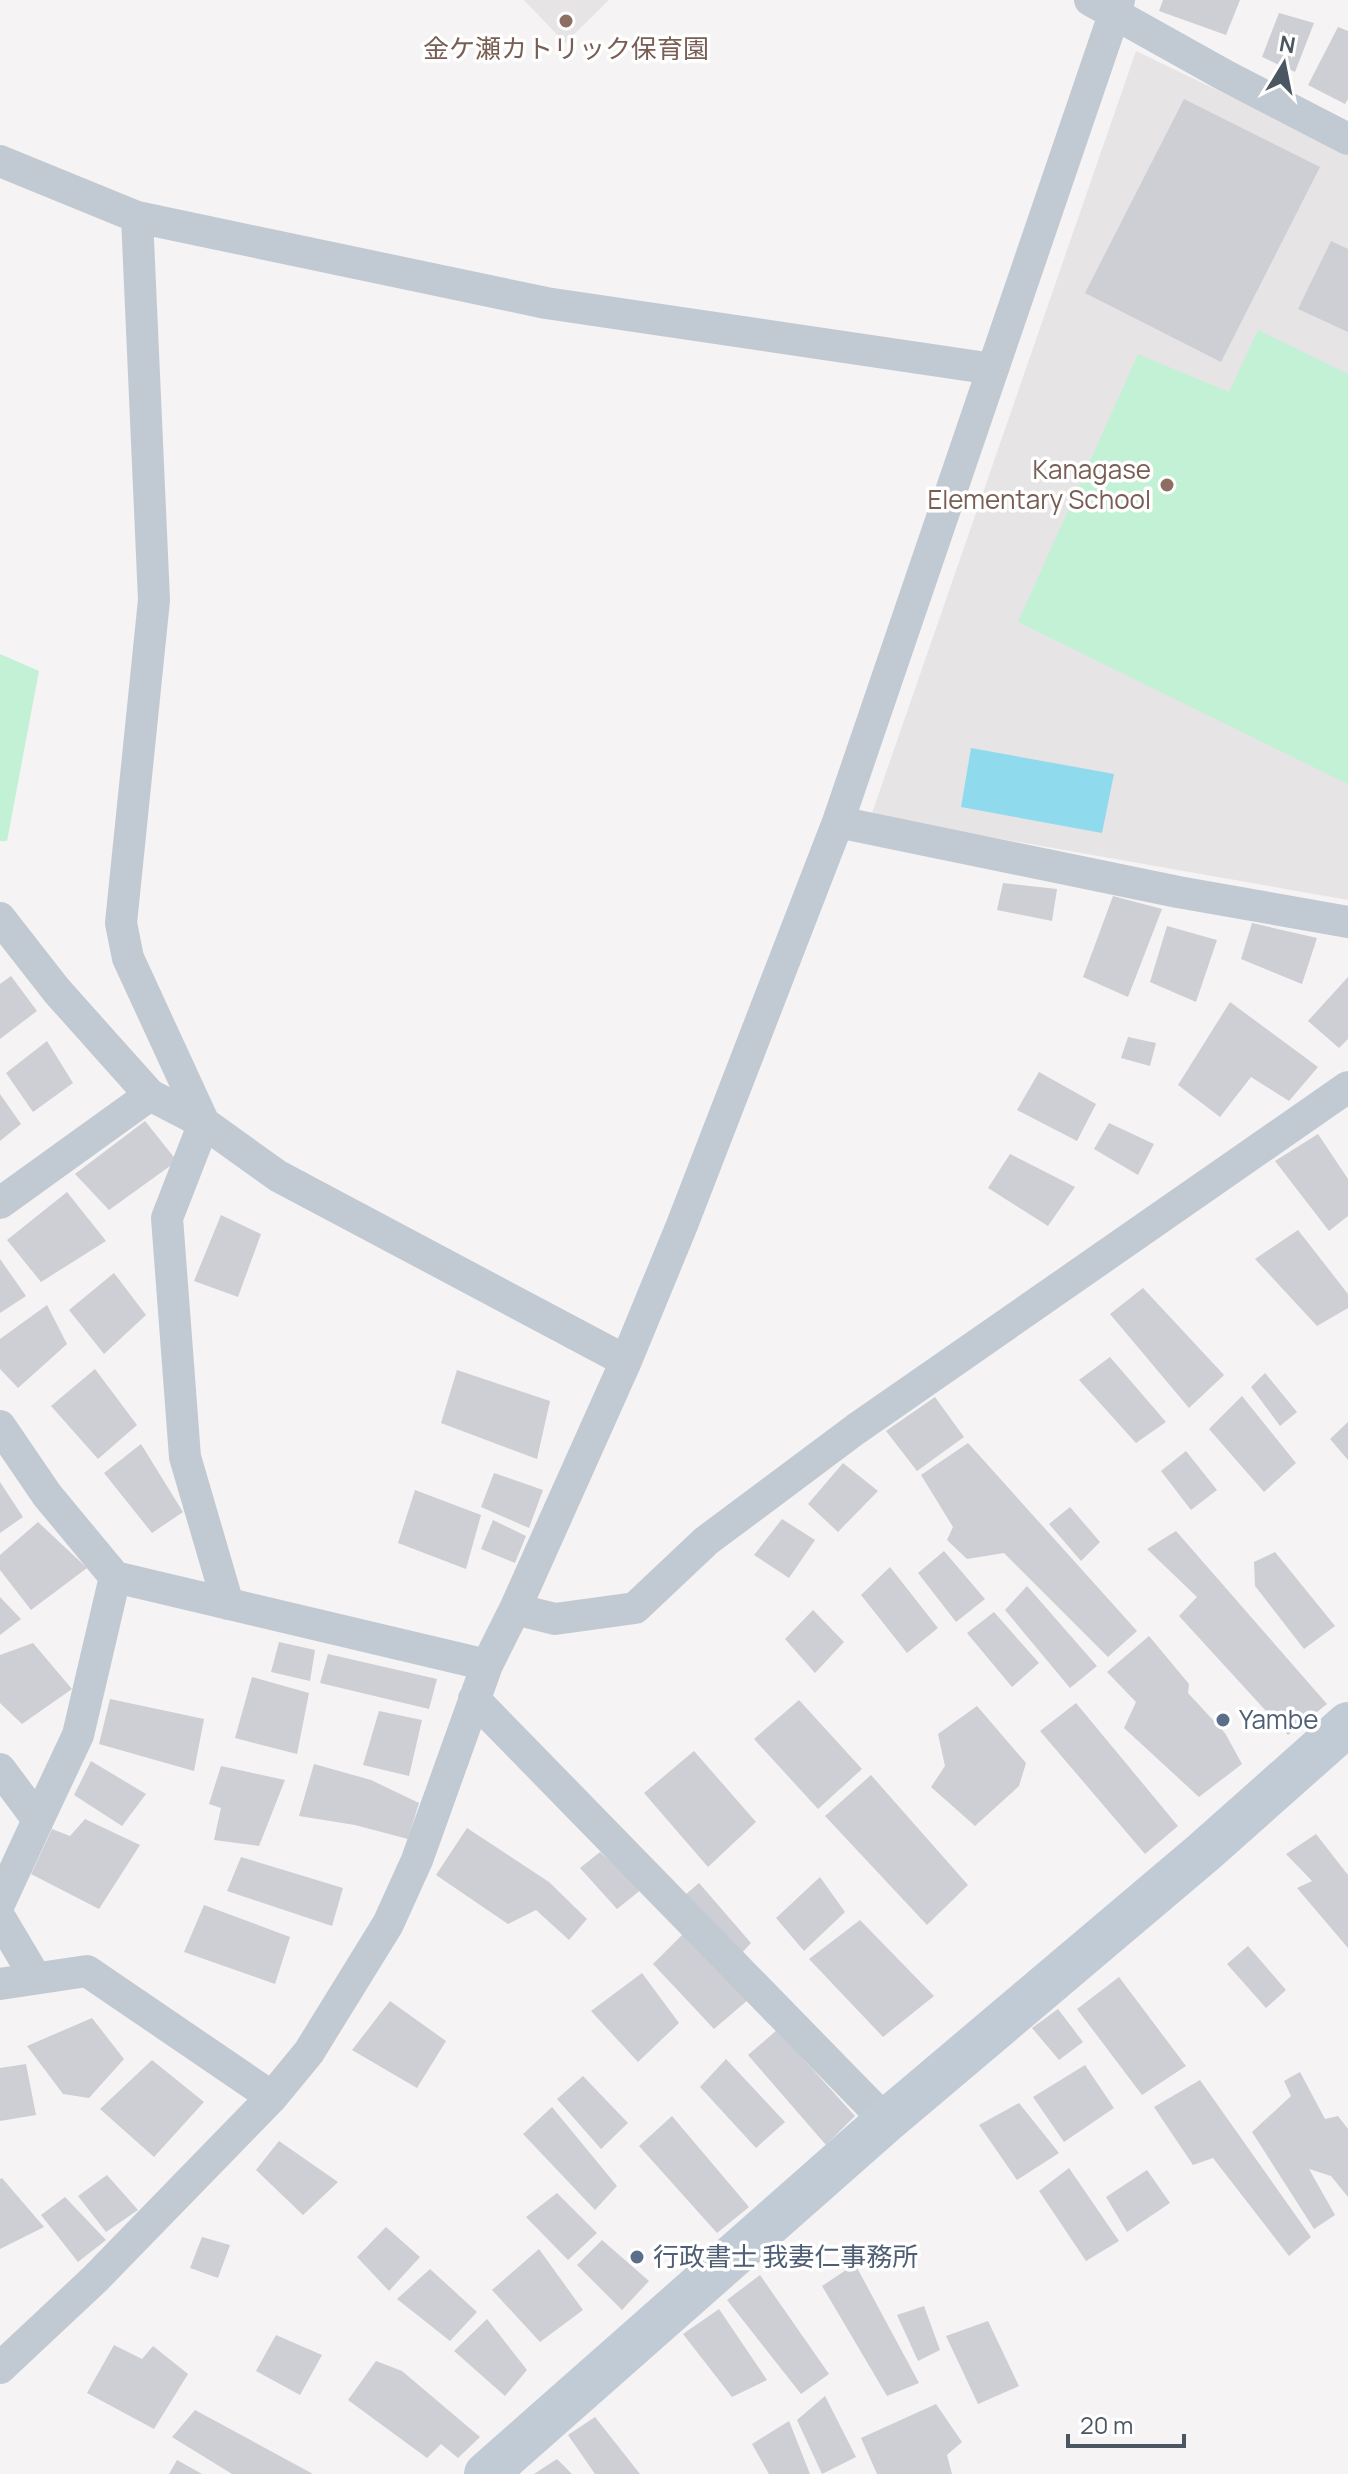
<svg xmlns="http://www.w3.org/2000/svg" width="1348" height="2474" font-family="Manrope,'Noto Sans JP',sans-serif">
	<style>
		.education { fill: #e6e4e5 }
		.green { fill: #c3f1d5 }
		.water { fill: #90daee }
		.building { fill: #cdcfd5 }
		.lines { fill: none; stroke-linecap: round; stroke-linejoin: round }
		.street { stroke: #c1cad2; stroke-width: 32 }
		.secondary { stroke: #c1cbd6; stroke-width: 44 }
		.education-dot { fill: #8d6e63; stroke: #fff; stroke-width: 3 }
		.service-dot { fill: #5c6f8a; stroke: #fff; stroke-width: 3 }
		.labels { text-anchor: middle; stroke-width: 7; stroke-linejoin: round; paint-order: stroke }
		.education-label { font-size: 26px; fill: #785e54; stroke: #fff }
		.service-label { font-size: 26px; fill: #4e5e75; stroke: #fff; text-anchor: start }
	</style>
	<rect width="100%" height="100%" fill="#f5f3f3"/>
	<!-- education -->
	<path class="education" d="M524,0h85l-44,43z
		M1136,51l212,102v747l-477,-84z"/>
	<!-- green -->
	<path class="green" d="M1258,330l90,44v410l-330,-162 120,-268 91,38z
		M0,654l39,17 -32,170h-7z"/>
	<!-- water -->
	<path class="water" d="M971,748l143,26 -12,59 -141,-26z"/>
	<!-- building -->
	<path class="building" d="M1163,0h77l-14,35 -67,-24z
		M1279,13l35,10 -19,49 -33,-15z
		M1338,27l10,4v68l-3,5 -37,-19z
		M1184,99l136,68 -99,195 -136,-69z
		M1331,241l17,8v83l-50,-23z
		M1003,883l54,6 -5,32 -55,-11z
		M1113,896l49,13 -34,88 -45,-20z
		M1252,923l65,15 -15,46 -61,-25z
		M1167,926l50,14 -21,62 -46,-20z
		M11,976l26,35 -37,28v-55z
		M1348,977v62l-9,9 -31,-27z
		M1230,1002l88,65 -29,34 -38,-24 -31,40 -42,-32z
		M1128,1037l28,6 -6,23 -29,-8z
		M47,1041l26,42 -40,29 -27,-39z
		M1039,1072l57,32 -19,37 -60,-31z
		M0,1094l21,30 -21,17z
		M145,1121l32,40 -68,49 -34,-36z
		M1109,1123l45,21 -16,31 -44,-26z
		M1318,1134l30,45v37l-19,15 -54,-70z
		M1010,1154l65,33 -27,39 -60,-38z
		M67,1192l39,49 -65,41 -34,-42z
		M221,1215l40,19 -23,63 -44,-16z
		M1298,1230l50,64v14l-31,18 -62,-67z
		M0,1259l26,37 -26,17z
		M114,1273l32,42 -42,39 -35,-44z
		M1143,1288l81,87 -35,33 -79,-94z
		M47,1305l20,39 -49,44 -18,-19v-30z
		M1110,1357l56,65 -30,21 -57,-63z
		M95,1369l42,56 -39,34 -47,-53z
		M457,1370l93,31 -13,58 -96,-36z
		M1265,1373l32,39 -17,14 -29,-39z
		M1242,1396l54,67 -32,29 -55,-63z
		M935,1397l29,40 -47,34 -31,-40z
		M1348,1422v38l-18,-21z
		M968,1443l169,188 -29,26 -104,-104 -37,6 -20,-19 6,-13 -32,-52z
		M141,1444l42,68 -31,21 -48,-60z
		M1186,1451l31,39 -26,20 -30,-39z
		M843,1463l35,28 -40,41 -30,-28z
		M494,1473l49,17 -14,38 -48,-21z
		M0,1482l23,35 -23,16z
		M415,1490l66,25 -15,54 -68,-26z
		M1070,1507l30,35 -19,19 -32,-37z
		M782,1519l33,21 -26,38 -35,-23z
		M493,1520l33,16 -11,27 -34,-14z
		M38,1522l49,46 -56,42 -31,-40v-15z
		M1176,1531l151,173 -39,31 -109,-119 18,-19 -50,-48z
		M944,1551l41,48 -29,23 -38,-49z
		M1275,1552l60,74 -31,23 -49,-63 -1,-24z
		M890,1567l48,61 -31,25 -46,-58z
		M1027,1586l70,80 -27,22 -65,-78z
		M0,1597l21,22 -21,16z
		M813,1610l31,32 -29,31 -30,-34z
		M994,1612l45,51 -27,24 -45,-54z
		M1149,1636l40,48 -1,9 37,40 17,31 -43,33 -75,-69 12,-26 -29,-30z
		M279,1642l36,8 -5,31 -39,-9z
		M33,1643l39,46 -50,35 -22,-21v-48z
		M328,1654l109,25 -8,30 -109,-26z
		M252,1677l57,16 -12,61 -62,-16z
		M110,1699l94,20 -10,52 -95,-27z
		M799,1700l63,69 -44,40 -64,-70z
		M1076,1703l102,123 -33,28 -105,-123z
		M977,1706l49,57 -7,23 -44,40 -44,-39 14,-21 -7,-32z
		M379,1711l43,9 -13,56 -46,-11z
		M694,1751l62,71 -48,45 -64,-74z
		M91,1761l55,33 -24,32 -48,-31z
		M314,1764l57,16 48,23 -11,36 -53,-14 -56,-9z
		M221,1766l64,14 -26,66 -45,-6 7,-32 -12,-4z
		M871,1775l97,110 -41,40 -102,-109z
		M85,1819l55,26 -41,64 -68,-35 21,-45 18,7z
		M467,1828l82,54 38,37 -18,21 -33,-30 -28,14 -72,-49z
		M1316,1834l32,41v73l-51,-60 15,-7 -26,-27z
		M600,1852l42,37 -25,20 -37,-41z
		M241,1857l102,31 -11,38 -105,-35z
		M820,1877l25,35 -41,39 -28,-33z
		M699,1883l52,60 -12,13 -54,-61z
		M204,1905l86,32 -15,47 -91,-32z
		M860,1920l74,76 -51,41 -74,-78z
		M683,1934l66,65 -35,30 -61,-65z
		M1248,1946l38,44 -20,18 -39,-44z
		M642,1973l37,50 -41,39 -47,-51z
		M1119,1977l67,89 -44,29 -65,-86z
		M390,2001l56,40 -29,47 -65,-38z
		M1058,2009l25,33 -24,18 -27,-32z
		M92,2018l32,41 -35,39 -26,-4 -36,-48z
		M777,2030l78,86 -29,29 -78,-90z
		M726,2059l59,63 -29,26 -56,-61z
		M152,2060l52,42 -50,55 -54,-48z
		M26,2064l10,51 -36,6v-53z
		M1085,2065l29,43 -50,34 -31,-45z
		M1300,2072l25,47 13,-3 10,13v68l-17,-21 -22,-7 26,46 -21,14 -62,-97 39,-36 -7,-15z
		M583,2076l45,47 -27,26 -44,-50z
		M1200,2080l111,157 -22,19 -76,-98 -20,7 -39,-58z
		M1019,2103l40,50 -42,27 -38,-55z
		M552,2107l65,79 -22,24 -72,-76z
		M672,2116l77,91 -32,26 -78,-87z
		M279,2141l59,41 -35,33 -47,-45z
		M1069,2168l50,73 -33,20 -47,-70z
		M1147,2170l23,33 -43,29 -21,-35z
		M107,2175l31,35 -32,22 -28,-36z
		M2,2178l42,49 -44,22v-70z
		M557,2193l40,40 -29,27 -42,-43z
		M65,2197l41,43 -28,22 -37,-47z
		M386,2227l34,30 -31,34 -32,-34z
		M202,2237l28,8 -12,33 -28,-10z
		M602,2240l47,41 -27,29 -45,-45z
		M539,2249l44,61 -43,32 -48,-52z
		M855,2264l64,119 -32,13 -65,-110z
		M430,2269l47,43 -27,29 -53,-42z
		M760,2275l69,99 -28,20 -74,-94z
		M924,2306l16,44 -22,11 -21,-46z
		M719,2309l48,71 -35,17 -49,-63z
		M487,2319l40,51 -22,26 -51,-45z
		M988,2321l31,65 -41,18 -32,-68z
		M276,2335l46,20 -22,40 -44,-24z
		M114,2345l28,14 11,-13 35,28 -34,55 -67,-36z
		M376,2361l26,10 78,66 -22,21 -17,-14 -14,14 -79,-58z
		M825,2396l31,61 -34,17 -25,-54z
		M936,2404l26,38 -15,13 5,19h-75l-16,-36z
		M195,2410l118,64h-81l-60,-37z
		M595,2417l45,57h-45l-27,-39z
		M789,2421l21,53h-41l-17,-30z
		M557,2459l15,15h-38z
		M177,2460l25,14h-33z"/>
	<g class="lines">
		<!-- street -->
		<path class="street" d="M1090,0l136,76 122,63
			M0,161l137,56 409,86 447,66
			M137,217l17,383 -33,323 7,35 76,165 -37,95 18,239 43,147
			M838,822l340,70 170,30
			M0,918l57,73 93,104
			M0,1203l150,-108 54,28 74,53 348,185
			M0,1426l47,69 68,82 372,88
			M515,1609l40,10 80,-11 71,-67 150,-112 492,-342
			M474,1699l412,422
			M0,1769l38,51 -38,82
			M38,1820l40,-85 37,-158
			M0,1918l35,59
			M0,1984l87,-13 185,126
			M0,2368l96,-90 176,-181 37,-45 79,-128 29,-64 70,-195 28,-56 111,-248 56,-136 156,-403 281,-822"/>
		<!-- secondary -->
		<path class="secondary" d="M486,2474l400,-353 318,-269 144,-128"/>
	</g>
	<!-- markers -->
	<g class="education-dot">
		<circle cx="566" cy="21" r="8"/>
		<circle cx="1167" cy="485" r="8"/>
	</g>
	<g class="service-dot">
		<circle cx="1223" cy="1720" r="8"/>
		<circle cx="637" cy="2257" r="8"/>
	</g>
	<g class="labels">
		<!-- education labels -->
		<g class="education-label">
			<text x="566" y="58">金ケ瀬カトリック保育園</text>
			<text x="1151" y="479" text-anchor="end">Kanagase<tspan x="1151" dy="30">Elementary School</tspan></text>
		</g>
		<!-- service labels -->
		<g class="service-label">
			<text x="1239" y="1729">Yambe</text>
			<text x="653" y="2266">行政書士 我妻仁事務所</text>
		</g>
	</g>
	<!-- north arrow -->
	<g transform="translate(1284 64) rotate(10)" stroke="#ffffff" stroke-width="6" paint-order="stroke">
	<path d="M0-6L14 30L0 20L-14 30Z" fill="#4a5661"/>
	<text y="-12" font-size="22" font-weight="bold" text-anchor="middle" fill="#4a5661">N</text>
	</g>
	<!-- scale -->
	<path d="M1068 2434v12h116v-12" fill="none" stroke="#4a5661" stroke-width="4"/>
	<text x="1080" y="2434" font-size="24" fill="#4a5661" stroke="#ffffff" stroke-width="6" paint-order="stroke">20 m</text>
</svg>
